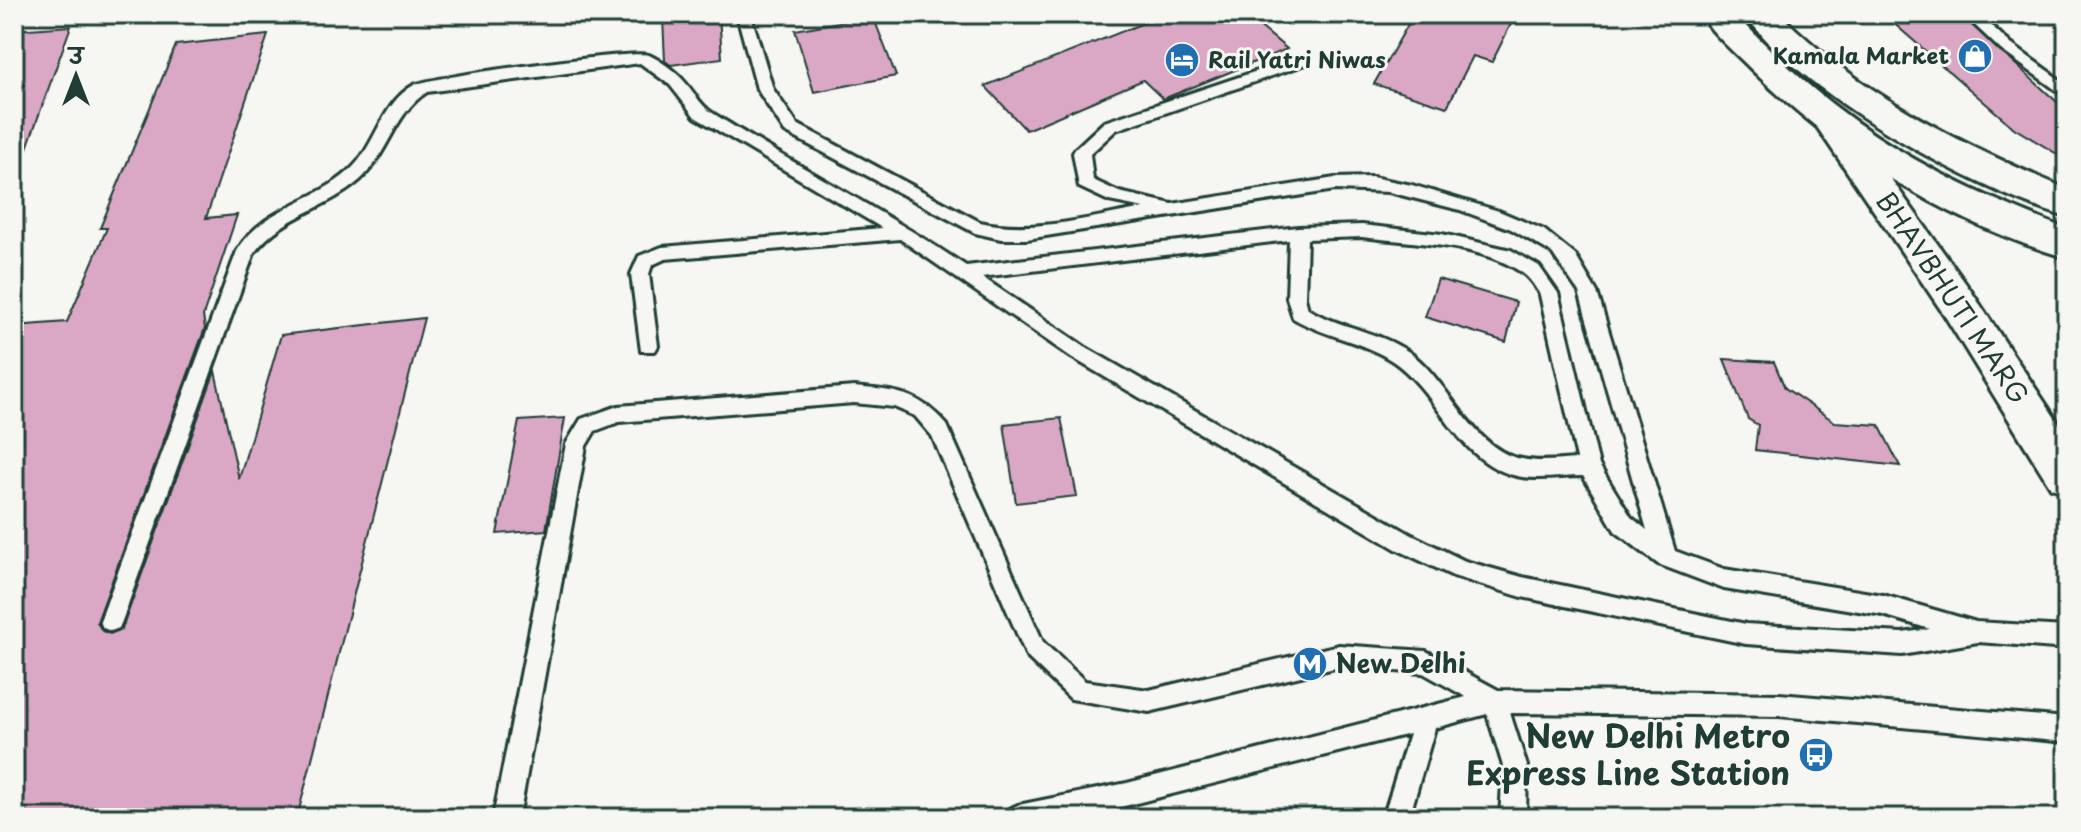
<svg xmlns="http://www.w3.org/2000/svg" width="2081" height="832" font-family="'Playpen Sans','Playpen Sans Deva',sans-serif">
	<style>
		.building { fill: #daa8c5; stroke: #1f3d34; stroke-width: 2 }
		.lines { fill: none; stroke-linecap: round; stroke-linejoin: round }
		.service-casing { stroke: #1f3d34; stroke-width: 6 }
		.tertiary-casing { stroke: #1f3d34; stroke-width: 6 }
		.secondary-casing { stroke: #1f3d34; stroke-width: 6 }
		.service { fill: #f6f6f2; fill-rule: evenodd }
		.tertiary { fill: #f6f6f2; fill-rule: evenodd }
		.secondary { fill: #f6f6f2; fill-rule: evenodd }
		.labels { text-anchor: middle; stroke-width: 6; stroke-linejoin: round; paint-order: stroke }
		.far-poi-label { font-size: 22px; font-weight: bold; fill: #1f3d34; stroke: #f6f6f2; text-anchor: end }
		.street-label { font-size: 26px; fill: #1f3d34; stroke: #f6f6f2 }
		.poi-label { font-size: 26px; font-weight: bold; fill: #1f3d34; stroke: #f6f6f2; text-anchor: start }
		.near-poi-label { font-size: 32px; font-weight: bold; fill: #1f3d34; stroke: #f6f6f2; text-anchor: end }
	</style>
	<rect width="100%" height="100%" fill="#f6f6f2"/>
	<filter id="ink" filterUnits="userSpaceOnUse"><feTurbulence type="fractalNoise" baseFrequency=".0125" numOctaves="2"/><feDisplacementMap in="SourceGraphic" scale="16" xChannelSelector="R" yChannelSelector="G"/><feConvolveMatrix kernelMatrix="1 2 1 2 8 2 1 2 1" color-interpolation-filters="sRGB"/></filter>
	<g filter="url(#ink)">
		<!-- building -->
		<path class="building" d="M699,14h20l3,44 -51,7 -6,-4 -2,-43z
			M1166,14h79l42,35 -124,50 -20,-19 -117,50 -41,-44z
			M1414,14h102l-24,48 -19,-6 -26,51 -73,-23z
			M1883,14h77l107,97v49l-53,-32z
			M873,16l23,60 -82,16 -19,-62z
			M71,26l-52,144 -5,-1v-139z
			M268,35l-62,183 31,-3 -34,101 2,12 -108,294 5,9 8,3 12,-5 93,-258 24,108 42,-144 143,-17 -127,500h-283v-492l53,-4 40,-94h-7l76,-183z
			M1438,279l78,23 -10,40 -81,-25z
			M1724,359l50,3 11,26 50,34 44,3 21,41 -145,-16 3,-25 -10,-6z
			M565,418l-19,112 -49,4 22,-113z
			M1061,418l16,78 -61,7 -12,-79z"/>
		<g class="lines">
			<!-- service casing -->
			<g class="service-casing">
				<path id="service" d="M1963,14h16l32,30 56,41v13l-66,-48z
					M737,15h14l22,74 24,35 183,98c53,12 111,-5 164,-14l-35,-7 -30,-14 -6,-34 2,-4 29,-27 195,-65h10v6l-193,67 -26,24 3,26 26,12 53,12 163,-26 37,-1 40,8 87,26 45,19 31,25 22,37 78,259 49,18 159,26 93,27 91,5v22l-89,-7 -76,13 -156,-11 -224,-47 -69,-21 -57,-27 -325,-192 -171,-118 -235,20 -13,6 -3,9 9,72 -3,5h-14l-10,-77 8,-18 23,-9 220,-19 -187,-111 -25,-32 -30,-22 -213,29c-33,21 -38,62 -67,88 -34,30 -78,35 -106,73l-132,368 -3,7 -8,3 -8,-3 -3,-7 137,-370c26,-44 76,-48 112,-80 27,-24 32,-68 65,-86 16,-8 223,-36 235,-30 11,5 26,16 34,25 10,10 16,24 28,32 83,53 172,98 255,154l332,-39 64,-2 80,9 69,16 28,16 19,27 41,172 32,52 16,13 -68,-238 -27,-39 -41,-24 -51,-19 -71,-18 -54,-2 -308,49h-26l-26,-6 -190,-101 -28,-43zM1362,237c48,6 124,7 163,38 6,5 11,13 15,20l37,164c-18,1 -37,4 -55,0 -49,-8 -73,-79 -113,-107 -31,-21 -69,-24 -101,-43l-3,-11 2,-59zM1289,240l-2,58 6,20c32,19 70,23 101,44 48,34 64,104 128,115 20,3 41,-1 61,-1l32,55 43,33 66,25 159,26 47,14 -28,4 -156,-9 -224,-47 -57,-16 -53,-26 -327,-188 -103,-70z
					M854,387c43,4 63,4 93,38l96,217 42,39 64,9 190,-45 87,6 72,39 281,4 288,24v24l-288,-26 -269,-3 17,53 -1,52h-26l3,-52 -16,-52 -52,14 -26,90h-26l26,-84 -332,84h-72l4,-9 9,-4 109,-22 339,-86 -43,-24 -84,-6 -190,45 -78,-13 -44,-42 -95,-221 -17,-20 -21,-9 -40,-4 -235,19 -24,9 -9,15 -67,372h-26l73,-374 15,-25 37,-13z"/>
			</g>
			<!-- tertiary casing -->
			<g class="tertiary-casing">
				<path id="tertiary" d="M1833,112l13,4 125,175 96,145v57l-16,-5 -108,-175 -128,-189 5,-8z"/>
			</g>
			<!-- secondary casing -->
			<g class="secondary-casing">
				<path id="secondary" d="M1700,14h35c34,35 69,70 109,99 67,51 145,86 223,116v29c-118,-35 -230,-104 -317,-190 -17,-17 -37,-34 -50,-54z
					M1745,14h35c81,81 182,131 287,175v28c-92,-26 -268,-124 -322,-203z
					M2067,429v55l-19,-5 -7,-13 10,-31z"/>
			</g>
			<!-- service -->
			<use href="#service" class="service"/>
			<!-- tertiary -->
			<use href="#tertiary" class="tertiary"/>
			<!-- secondary -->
			<use href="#secondary" class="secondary"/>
		</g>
	</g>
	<!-- icons -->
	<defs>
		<g id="shop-disc" transform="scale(1.8)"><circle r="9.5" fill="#1f6fb2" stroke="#f6f6f2"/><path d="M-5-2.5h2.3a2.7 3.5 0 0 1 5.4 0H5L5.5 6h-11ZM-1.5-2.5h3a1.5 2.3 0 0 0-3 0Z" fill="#fff"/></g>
		<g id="hotel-disc" transform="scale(1.8)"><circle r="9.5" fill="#1f6fb2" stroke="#f6f6f2"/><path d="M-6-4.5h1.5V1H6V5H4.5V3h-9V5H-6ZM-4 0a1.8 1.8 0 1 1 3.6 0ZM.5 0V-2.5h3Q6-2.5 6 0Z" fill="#fff"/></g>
		<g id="metro-disc" transform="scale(1.8)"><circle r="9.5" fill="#1f6fb2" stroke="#f6f6f2"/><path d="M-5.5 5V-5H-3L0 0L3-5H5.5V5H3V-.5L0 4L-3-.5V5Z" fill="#fff"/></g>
		<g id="bus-disc" transform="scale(1.8)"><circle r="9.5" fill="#1f6fb2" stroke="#f6f6f2"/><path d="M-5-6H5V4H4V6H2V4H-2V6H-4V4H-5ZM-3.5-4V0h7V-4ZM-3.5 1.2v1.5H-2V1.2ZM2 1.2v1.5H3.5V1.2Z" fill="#fff"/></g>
	</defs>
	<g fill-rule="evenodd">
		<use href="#shop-disc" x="1975" y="56"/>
		<use href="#hotel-disc" x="1182" y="60"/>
		<use href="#metro-disc" x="1310" y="664"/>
		<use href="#bus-disc" x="1816" y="755"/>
	</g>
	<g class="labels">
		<!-- far-poi labels -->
		<g class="far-poi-label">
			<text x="1949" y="64">Kamala Market</text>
			<text x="1208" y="68" text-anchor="start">Rail Yatri Niwas</text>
		</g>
		<!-- street labels -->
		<g class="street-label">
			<text transform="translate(1952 298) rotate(56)" y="9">BHAVBHUTI MARG</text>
		</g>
		<!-- poi labels -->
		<g class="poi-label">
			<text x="1336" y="673">New Delhi</text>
		</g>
		<!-- near-poi labels -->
		<g class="near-poi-label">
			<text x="1790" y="748">New Delhi Metro<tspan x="1790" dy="37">Express Line Station</tspan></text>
		</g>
	</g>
	<!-- margin -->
	<rect width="2081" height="832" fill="none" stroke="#f6f6f2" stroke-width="48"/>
	<rect x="24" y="24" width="2033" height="784" fill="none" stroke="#1f3d34" stroke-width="3" filter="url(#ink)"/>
	<!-- north arrow -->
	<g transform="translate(76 76)" stroke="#f6f6f2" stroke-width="6" paint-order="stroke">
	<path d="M0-6L14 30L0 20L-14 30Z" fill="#1f3d34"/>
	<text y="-12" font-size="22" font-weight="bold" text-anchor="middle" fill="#1f3d34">उ</text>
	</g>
</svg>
